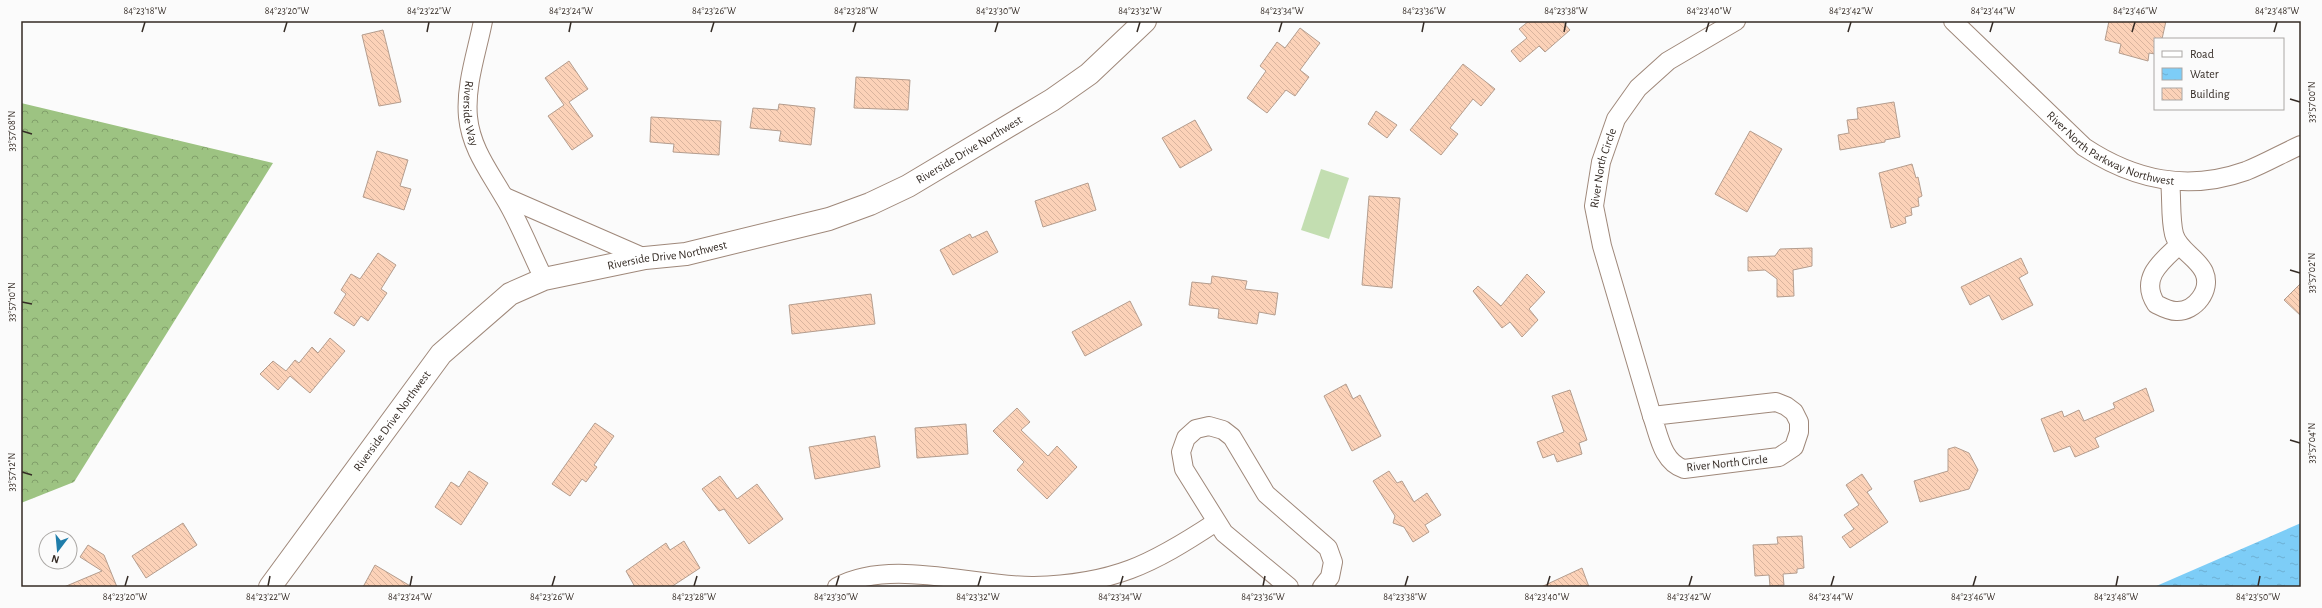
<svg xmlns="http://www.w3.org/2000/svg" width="2322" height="608" font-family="'Alegreya Sans',sans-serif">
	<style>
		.grass { fill: #c3deb1 }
		.forest { fill: url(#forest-crowns) }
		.water { fill: url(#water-ripples) }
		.building { fill: url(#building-back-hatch); stroke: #b49d8e }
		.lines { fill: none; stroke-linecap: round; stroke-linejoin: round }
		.minor-casing { stroke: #9f887a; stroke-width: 20 }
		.tertiary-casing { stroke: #9f887a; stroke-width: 24 }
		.minor { stroke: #fff; stroke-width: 18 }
		.tertiary { stroke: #fff; stroke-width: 22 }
		.ticks { fill: none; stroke: #342b25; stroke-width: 1.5 }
		.labels { text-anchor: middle; stroke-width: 3; stroke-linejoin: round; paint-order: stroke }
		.street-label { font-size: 12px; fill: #342b25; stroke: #fbfbfb }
		.neatline { fill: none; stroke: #342b25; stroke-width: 1.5 }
		.ticks-label { font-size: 10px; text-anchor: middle; fill: #342b25 }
	</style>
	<defs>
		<pattern id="forest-crowns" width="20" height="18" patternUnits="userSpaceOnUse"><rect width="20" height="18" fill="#9dc382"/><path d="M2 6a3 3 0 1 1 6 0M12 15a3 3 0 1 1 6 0" fill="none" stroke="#819f6a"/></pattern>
		<pattern id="water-ripples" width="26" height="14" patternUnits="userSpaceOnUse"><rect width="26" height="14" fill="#7dcdf7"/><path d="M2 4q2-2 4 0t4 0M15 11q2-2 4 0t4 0" fill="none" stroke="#6db0d4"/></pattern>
		<pattern id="building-back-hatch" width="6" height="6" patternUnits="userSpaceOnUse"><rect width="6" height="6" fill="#fcd2b8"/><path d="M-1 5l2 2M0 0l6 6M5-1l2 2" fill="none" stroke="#d9b49e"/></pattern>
	</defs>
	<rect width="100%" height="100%" fill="#fbfbfb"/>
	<!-- grass -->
	<path class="grass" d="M1321,169l28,9 -20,61 -28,-9z"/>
	<!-- forest -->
	<path class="forest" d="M21,103l252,60 -199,319 -53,21z"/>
	<!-- water -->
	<path class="water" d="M2301,523v64h-147z"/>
	<!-- building -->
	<path class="building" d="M1529,21h33l8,9 -25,22 -6,-6 -19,16 -9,-11 16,-13 -8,-9z
		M2109,21h57l-4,18h-7v15l-6,-1 -1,8 -29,-8 2,-9 -16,-4z
		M1300,28l20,15 -20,27 9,7 -14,19 -9,-6 -19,23 -20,-15 19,-27 -6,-5 17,-24 8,6z
		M383,30l18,72 -22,4 -17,-71z
		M569,61l19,28 -19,13 24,34 -21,14 -24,-34 16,-11 -19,-27z
		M1463,64l32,25 -14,17 -8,-7 -23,29 8,6 -17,21 -31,-25z
		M856,77l54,3 -2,30 -54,-2z
		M1894,102l6,35 -15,3v2l-45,8 -2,-15 11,-2 -2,-13 11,-1 -1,-11z
		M779,104l36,4 -4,37 -32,-4 2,-10 -31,-3 3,-20 25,2z
		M1376,111l21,14 -10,13 -19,-14z
		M651,117l70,4 -2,34 -46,-3 1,-8 -24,-2z
		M1195,120l17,30 -32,18 -18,-30z
		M1750,131l32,18 -35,63 -32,-18z
		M377,151l31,9 -8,26 11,3 -7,21 -41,-13z
		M1912,164l4,14 2,-1 4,19 -4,2 1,8 -8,2 1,7 -7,2 1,6 -15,5 -12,-55z
		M1088,183l8,27 -53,17 -8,-26z
		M1369,196l31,2 -8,90 -30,-3z
		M987,231l11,21 -45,23 -13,-25 30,-16 2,4z
		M1812,248v18l-19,4 1,26 -17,1v-18l-12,-9 -17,1v-14l27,-1 5,-7z
		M378,253l18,12 -15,24 6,4 -19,28 -7,-5 -7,10 -20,-13 12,-19 -5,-4 10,-16 9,5z
		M2021,258l7,15 -9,5 14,27 -31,15 -13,-25 -19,10 -9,-18z
		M1527,274l18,18 -16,17 9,11 -16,17 -12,-15 -8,6 -29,-37 5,-5 23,20z
		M1212,276l35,5 -2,8 33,4 -3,22 -16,-3 -2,12 -39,-6 1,-9 -30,-4 3,-23 19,2z
		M2301,283v33l-17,-16z
		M871,294l4,30 -83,10 -3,-29z
		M1130,301l12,24 -57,31 -13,-24z
		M330,338l15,13 -35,42 -20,-17 -12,14 -18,-16 13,-13 13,10 9,-11 4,3 13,-16 6,6z
		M1346,384l7,15 7,-4 21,41 -29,15 -28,-55z
		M2146,388l8,23 -59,27 4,9 -24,10 -5,-11 -16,6 -13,-33 21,-8 2,6 15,-7 5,11 31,-13 -2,-5z
		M1570,390l17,50 -8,3 3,11 -25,8 -3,-8 -11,4 -6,-16 27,-10 -12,-36z
		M1017,408l13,14 -9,8 27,26 9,-10 20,21 -30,32 -30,-29 7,-8 -31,-31z
		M595,423l19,13 -20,29 3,2 -11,15 -4,-3 -12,17 -18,-12z
		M966,424l2,30 -51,4 -2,-30z
		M875,436l5,31 -65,12 -6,-32z
		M1955,447l14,6 9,17 -9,19 -49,13 -6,-21 34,-10v-22z
		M469,471l19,12 -27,42 -26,-18 16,-25 8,5z
		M1389,471l8,12 5,-2 12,21 13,-9 14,22 -16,10 4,7 -16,10 -9,-15 -11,-4 2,-7 -22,-35z
		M1862,474l10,15 -5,3 21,30 -38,26 -8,-11 12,-8 -10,-14 15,-10 -13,-20z
		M720,476l17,23 20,-15 26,35 -34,25 -25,-35 -5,2 -17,-22z
		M183,523l14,22 -51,33 -14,-22z
		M1802,536l2,32 -7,1v4l-14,1 1,11 -14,1 -1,-11 -14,1 -2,-31 25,-1 -1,-7z
		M684,541l16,27 -29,19h-36l-9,-16 40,-28 4,7z
		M88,545l16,10 13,32h-53l38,-16 -22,-14z
		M375,565l37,22h-49z
		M1582,568l7,19h-48z"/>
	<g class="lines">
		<!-- minor casing -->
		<g class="minor-casing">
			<g id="minor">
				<path id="s1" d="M483,21c-6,31 -18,64 -15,96 3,31 21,54 36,80 15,24 27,56 40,82"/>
				<path id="s2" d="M1953,21l131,126c50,33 103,45 162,24 18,-7 37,-18 55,-26"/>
				<path d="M2170,181c2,17 0,37 4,53 4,16 23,23 30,38 8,18 -9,40 -28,39 -7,0 -14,-4 -20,-7 -17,-26 6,-43 23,-59"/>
				<path d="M505,197l140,61"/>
				<path d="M1776,402l10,4 8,6 5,10v10l-5,15 -15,10 -95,12c-22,-7 -25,-34 -32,-53z"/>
				<path id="s3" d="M1652,416l-50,-170 -8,-40 7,-44 15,-43 22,-31 30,-27 68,-40"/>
				<path d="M837,587c53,-30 138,0 197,-1 79,-2 117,-21 182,-64"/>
				<path d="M1289,587l-65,-54 -40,-64 -3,-17 5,-14 10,-9 13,-3 14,4 9,7 34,57 62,54 5,14 -3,15 -8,10"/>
			</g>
		</g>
		<!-- tertiary casing -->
		<g class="tertiary-casing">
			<g id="tertiary">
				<path id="s4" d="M270,587l171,-233 69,-60 34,-15 101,-21 41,-4 143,-35 41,-15 38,-18 144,-86 37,-26 56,-53"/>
			</g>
		</g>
		<!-- minor -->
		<use href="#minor" class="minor"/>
		<!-- tertiary -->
		<use href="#tertiary" class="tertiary"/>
	</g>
	<!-- ticks -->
	<path class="ticks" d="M142,32l3,-10M284,32l3,-10M427,32l2,-10M569,32l2,-10M711,32l3,-10M853,32l3,-10M995,32l3,-10M1137,32l3,-10M1279,32l3,-10M1422,32l2,-10M1564,32l2,-10M1706,32l3,-10M1848,32l3,-10M1990,32l3,-10M2132,32l3,-10M2274,32l3,-10M2290,99l10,3M22,131l10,3M2290,270l10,3M22,302l10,2M2290,440l10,3M22,472l10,3M125,586l3,-10M268,586l2,-10M410,586l2,-10M552,586l3,-10M694,586l3,-10M836,586l3,-10M978,586l3,-10M1120,586l3,-10M1263,586l2,-10M1405,586l3,-10M1547,586l3,-10M1689,586l3,-10M1831,586l3,-10M1973,586l3,-10M2116,586l2,-10M2258,586l2,-10"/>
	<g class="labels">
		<!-- street labels -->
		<g class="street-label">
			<text dy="4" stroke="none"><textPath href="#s1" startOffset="94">Riverside Way</textPath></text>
			<text dy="4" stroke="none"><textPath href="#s2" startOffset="206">River North Parkway Northwest</textPath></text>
			<text dy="4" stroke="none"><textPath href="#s4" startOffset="866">Riverside Drive Northwest</textPath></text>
			<text dy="4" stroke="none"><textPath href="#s3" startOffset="257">River North Circle</textPath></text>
			<text dy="4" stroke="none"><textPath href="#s4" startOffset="543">Riverside Drive Northwest</textPath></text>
			<text dy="4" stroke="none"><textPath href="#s4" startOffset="206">Riverside Drive Northwest</textPath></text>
			<text transform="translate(1727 463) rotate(-6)" y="4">River North Circle</text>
		</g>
	</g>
	<!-- border -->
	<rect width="2322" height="608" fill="none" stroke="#fbfbfb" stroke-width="44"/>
	<!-- legend -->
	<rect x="2154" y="38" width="130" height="72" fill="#fbfbfb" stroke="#aba8a5"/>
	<rect x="2162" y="51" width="20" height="6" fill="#ffffff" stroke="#aba8a5"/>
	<text x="2190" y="58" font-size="12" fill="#342b25">Road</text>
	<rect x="2162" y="68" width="20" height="12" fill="url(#water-ripples)" stroke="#aba8a5"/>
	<text x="2190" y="78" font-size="12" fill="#342b25">Water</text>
	<rect x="2162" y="88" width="20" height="12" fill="url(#building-back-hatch)" stroke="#aba8a5"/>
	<text x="2190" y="98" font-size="12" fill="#342b25">Building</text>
	<!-- north arrow -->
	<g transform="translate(58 550) rotate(196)"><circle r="19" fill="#fbfbfb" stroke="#aba8a5"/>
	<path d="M0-3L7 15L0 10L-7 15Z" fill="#1f7daa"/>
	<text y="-6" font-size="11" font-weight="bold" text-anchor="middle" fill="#342b25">N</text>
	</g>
	<rect x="22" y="22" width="2278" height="564" class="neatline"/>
	<g class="ticks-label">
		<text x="145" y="14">84°23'18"W</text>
		<text x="287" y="14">84°23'20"W</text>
		<text x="429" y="14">84°23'22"W</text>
		<text x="571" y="14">84°23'24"W</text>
		<text x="714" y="14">84°23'26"W</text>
		<text x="856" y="14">84°23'28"W</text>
		<text x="998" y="14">84°23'30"W</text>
		<text x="1140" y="14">84°23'32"W</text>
		<text x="1282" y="14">84°23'34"W</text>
		<text x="1424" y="14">84°23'36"W</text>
		<text x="1566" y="14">84°23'38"W</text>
		<text x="1709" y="14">84°23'40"W</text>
		<text x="1851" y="14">84°23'42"W</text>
		<text x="1993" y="14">84°23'44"W</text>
		<text x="2135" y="14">84°23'46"W</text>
		<text x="2277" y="14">84°23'48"W</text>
		<text transform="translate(2311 102) rotate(-90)" y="4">33°57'00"N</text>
		<text transform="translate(11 131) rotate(-90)" y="4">33°57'08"N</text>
		<text transform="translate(2311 273) rotate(-90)" y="4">33°57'02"N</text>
		<text transform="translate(11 302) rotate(-90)" y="4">33°57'10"N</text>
		<text transform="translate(2311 443) rotate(-90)" y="4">33°57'04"N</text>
		<text transform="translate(11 472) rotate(-90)" y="4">33°57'12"N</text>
		<text x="125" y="600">84°23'20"W</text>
		<text x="268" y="600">84°23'22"W</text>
		<text x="410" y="600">84°23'24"W</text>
		<text x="552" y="600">84°23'26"W</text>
		<text x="694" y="600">84°23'28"W</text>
		<text x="836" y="600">84°23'30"W</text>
		<text x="978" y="600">84°23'32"W</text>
		<text x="1120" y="600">84°23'34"W</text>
		<text x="1263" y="600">84°23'36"W</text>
		<text x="1405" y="600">84°23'38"W</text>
		<text x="1547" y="600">84°23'40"W</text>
		<text x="1689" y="600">84°23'42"W</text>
		<text x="1831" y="600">84°23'44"W</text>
		<text x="1973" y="600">84°23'46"W</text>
		<text x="2116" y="600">84°23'48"W</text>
		<text x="2258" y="600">84°23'50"W</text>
	</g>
</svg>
